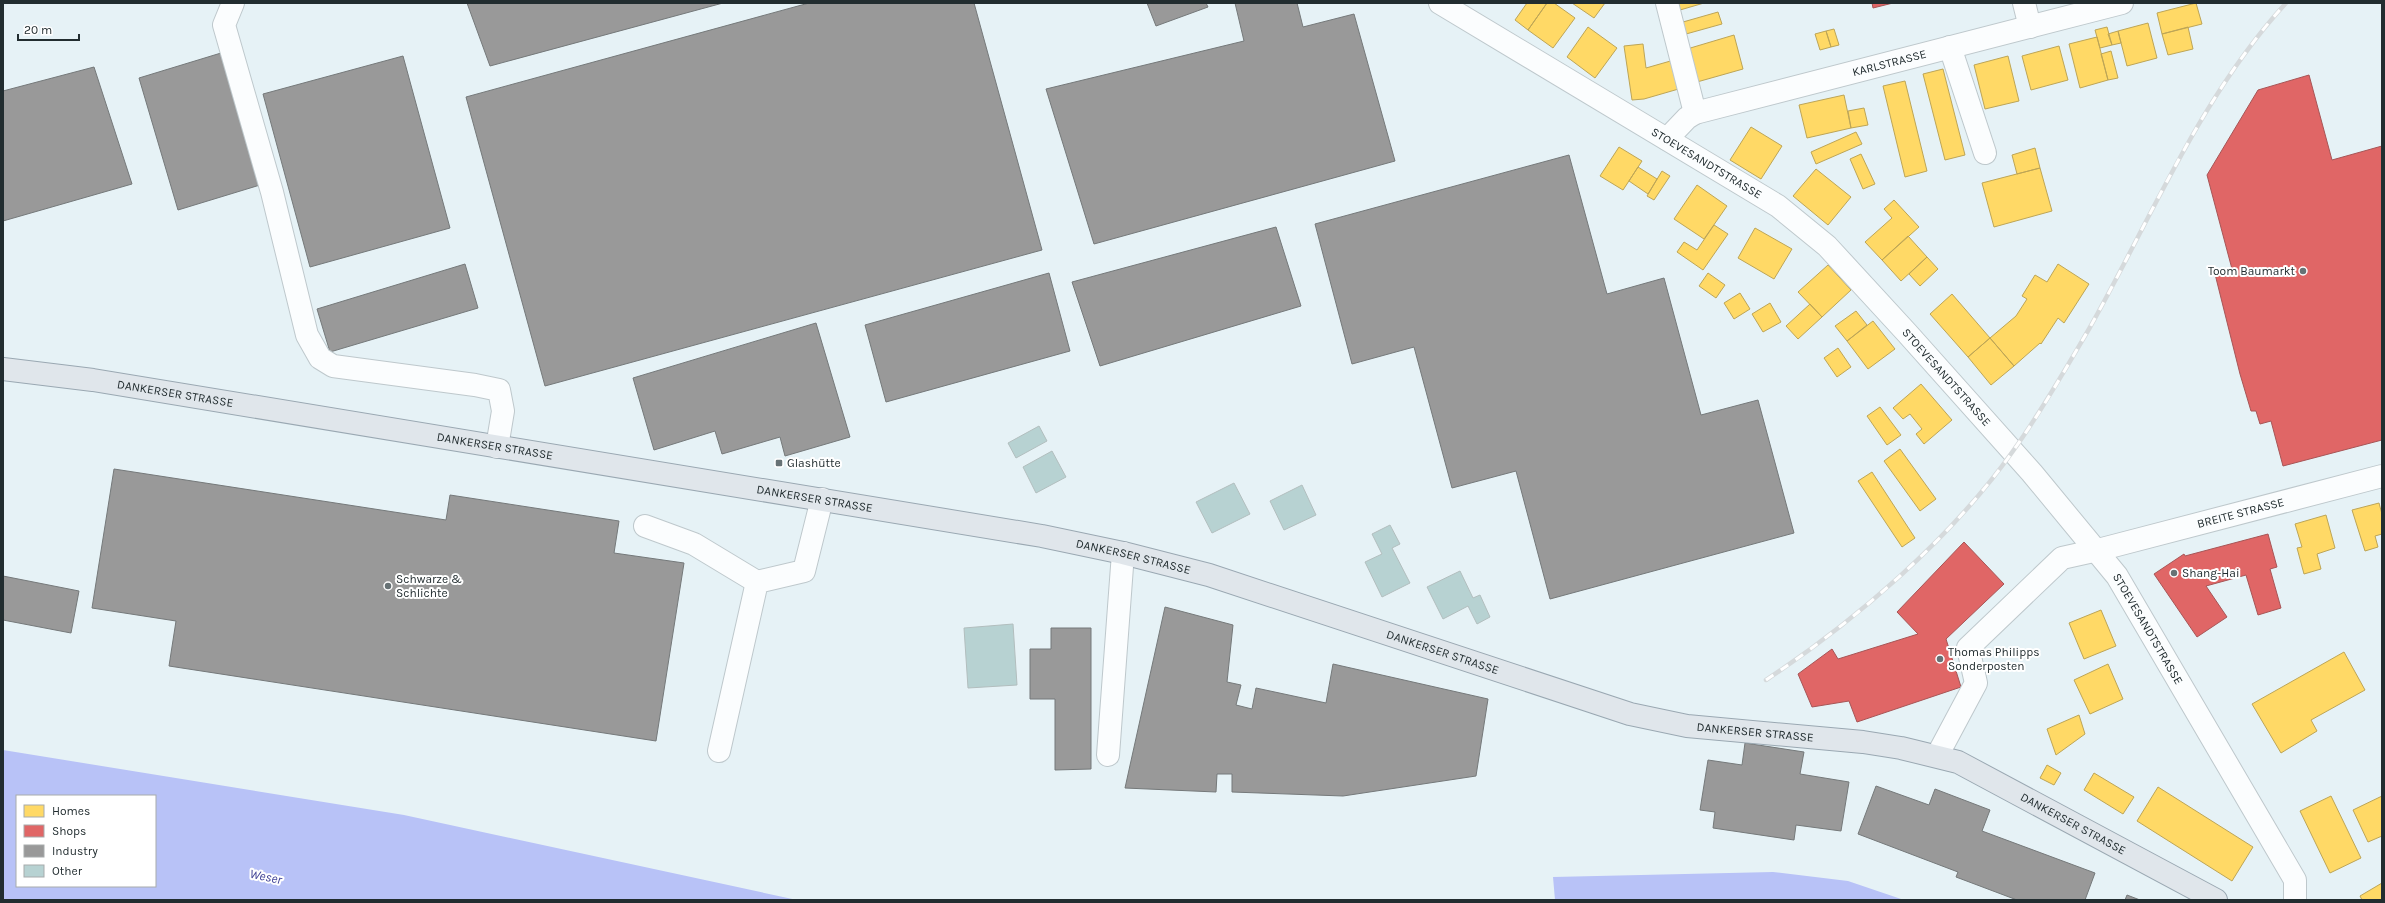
<svg xmlns="http://www.w3.org/2000/svg" width="2385" height="903" font-family="Karla,sans-serif">
	<style>
		.water { fill: #b8c2f7; fill-rule: evenodd }
		.homes { fill: #ffd966; stroke: #bda556 }
		.shops { fill: #e06666; stroke: #a75556 }
		.industry { fill: #999; stroke: #75797a }
		.building { fill: #b7d2d2; stroke: #b2bebe }
		.lines { fill: none; stroke-linecap: round; stroke-linejoin: round }
		.minor-casing { stroke: #bec8cc; stroke-width: 24 }
		.major-casing { stroke: #9aa8b2; stroke-width: 24 }
		.minor { stroke: #fbfdfe; stroke-width: 22 }
		.major { stroke: #e0e6eb; stroke-width: 22 }
		.rail-casing { stroke: #d5d9db; stroke-width: 4.5 }
		.rail { stroke: #fff; stroke-width: 3; stroke-dasharray: 9; stroke-linecap: butt }
		.poi-dot { fill: #677275; stroke: #fff; stroke-width: 1.5 }
		.labels { text-anchor: middle; stroke-width: 4; stroke-linejoin: round; paint-order: stroke }
		.street-label { font-size: 12px; fill: #222d30; stroke: #fff }
		.poi-label { font-size: 12px; fill: #222d30; stroke: #fff; text-anchor: start }
		.water-label { font-size: 13px; font-style: italic; fill: #3d3f94; stroke: #fff }
	</style>
	<rect width="100%" height="100%" fill="#e6f2f6"/>
	<!-- water -->
	<path class="water" d="M3,750l401,65 393,85h-794zM17,796h138v90h-138z
		M1773,872l75,9 56,19h-349l-2,-23z"/>
	<!-- homes -->
	<path class="homes" d="M1527,3h20l-19,27 -13,-10z
		M1547,3h7l21,15 -22,30 -25,-18z
		M1572,3h33l-11,15z
		M1678,3h26l-24,7z
		M2196,3l6,21 -40,10 -5,-21z
		M1718,12l4,12 -36,10 -3,-12z
		M2148,23l9,35 -30,8 -9,-35z
		M1588,27l29,21 -22,30 -28,-21z
		M2107,27l5,18 -12,3 -5,-18z
		M2188,27l5,22 -25,6 -6,-21z
		M1834,29l5,16 -8,2 -5,-16z
		M1826,31l5,16 -11,3 -5,-16z
		M2118,31l3,12 -9,2 -4,-11z
		M1734,35l9,34 -46,13 -10,-33z
		M2097,37l11,43 -28,8 -11,-44z
		M1643,44l3,24 28,-8 8,28 -38,11 -12,1 -8,-54z
		M2059,46l9,34 -37,10 -9,-34z
		M2111,51l7,27 -10,2 -7,-26z
		M2008,56l11,45 -34,8 -11,-44z
		M1943,69l22,86 -20,5 -22,-86z
		M1905,81l22,90 -22,6 -22,-91z
		M1844,95l7,33 -44,10 -8,-33z
		M1864,108l4,17 -17,3 -3,-17z
		M1751,127l31,19 -21,33 -31,-19z
		M1856,132l6,12 -46,20 -5,-12z
		M1619,147l23,14 -19,29 -23,-14z
		M2035,148l5,20 -23,6 -5,-19z
		M1861,154l14,30 -12,5 -13,-30z
		M1638,167l19,12 -9,15 -19,-13z
		M2040,168l12,43 -58,16 -12,-44z
		M1816,169l35,28 -23,28 -35,-29z
		M1662,171l8,5 -16,24 -7,-4z
		M1697,185l30,21 -23,33 -30,-20z
		M1894,200l25,27 -37,33 -17,-18 27,-24 -8,-9z
		M1714,225l14,9 -25,36 -26,-18 7,-10 13,8z
		M1755,228l37,21 -18,30 -36,-21z
		M1908,236l19,21 -26,24 -19,-21z
		M1927,257l11,12 -18,17 -11,-12z
		M2058,264l31,20 -25,39 -6,-5 -17,26 -1,-1 -26,23 -24,-28 26,-22 11,-17 -5,-3 13,-21 12,7z
		M1828,265l23,25 -29,27 -24,-25z
		M1708,273l17,12 -9,13 -17,-12z
		M1740,293l10,16 -16,10 -10,-16z
		M1952,294l38,44 -22,19 -38,-43z
		M1770,303l11,19 -18,10 -11,-18z
		M1810,304l12,13 -24,22 -12,-13z
		M1856,311l11,14 -20,16 -12,-15z
		M1873,321l22,28 -27,20 -21,-28z
		M1990,338l24,28 -23,19 -23,-28z
		M1838,348l13,19 -14,10 -13,-19z
		M1921,384l31,36 -28,24 -8,-10 6,-5 -12,-15 -7,5 -10,-11z
		M1880,407l21,28 -14,10 -20,-29z
		M1900,449l36,50 -16,12 -36,-50z
		M1872,472l43,66 -13,9 -44,-66z
		M2379,503l3,11v20l-7,2 3,11 -13,4 -13,-41z
		M2326,515l9,33 -18,6 4,15 -17,5 -7,-26 5,-1 -7,-23z
		M2101,610l15,36 -32,13 -15,-36z
		M2344,652l21,38 -54,30 6,11 -36,22 -29,-49z
		M2108,664l15,35 -33,15 -16,-34z
		M2079,715l6,19 -29,21 -9,-26z
		M2047,765l14,8 -7,12 -14,-7z
		M2094,773l40,24 -11,17 -39,-24z
		M2158,787l95,60 -21,34 -95,-60z
		M2331,796l30,62 -31,15 -30,-62z
		M2382,796v40l-14,6 -15,-32z
		M2382,883v17h-20l-2,-4z"/>
	<!-- shops -->
	<path class="shops" d="M1872,3h21l-20,5z
		M2309,75l23,85 50,-14v294l-99,26 -12,-45 -11,3 -4,-13h-5l-11,-37 -25,-100 17,-5 -25,-94 51,-85z
		M2268,534l9,33 -7,2 11,39 -23,7 -12,-40 -40,11 21,31 -30,20 -43,-63 30,-20 1,2z
		M1964,542l40,42 -58,55 15,48 -104,35 -8,-21 -37,6 -14,-33 34,-25 6,10 80,-25 -21,-22z"/>
	<!-- industry -->
	<path class="industry" d="M467,3h256l-233,63z
		M809,3h165l68,247 -497,136 -79,-289z
		M1147,3h59l2,4 -52,19z
		M1235,3h62l6,24 51,-13 41,147 -301,83 -48,-155 198,-48z
		M221,53l39,132 -82,25 -39,-132z
		M403,56l47,172 -140,39 -47,-173z
		M94,67l38,117 -129,37v-130z
		M1569,155l38,139 57,-16 37,137 57,-15 36,133 -244,66 -34,-128 -64,17 -38,-141 -62,17 -37,-140z
		M1276,227l25,79 -201,60 -28,-84z
		M465,264l13,44 -148,44 -13,-43z
		M1049,273l21,78 -184,51 -21,-77z
		M816,323l34,114 -65,19 -5,-19 -58,17 -7,-23 -61,19 -21,-72z
		M114,469l332,51 4,-25 169,26 -5,32 70,10 -28,178 -487,-75 7,-45 -84,-13z
		M3,576l76,15 -8,42 -68,-13z
		M1165,607l68,18 -6,57 14,3 -5,20 16,4 4,-21 70,15 7,-39 155,35 -12,77 -133,20 -111,-4v-18h-15l-1,18 -91,-4z
		M1051,628h40v141l-36,1v-71h-25v-50h21z
		M1745,743l59,9 -4,22 49,8 -8,49 -45,-6 -2,15 -81,-12 2,-16 -15,-2 8,-50 34,5z
		M1876,786l53,19 6,-16 55,21 -8,21 113,42 -10,27h-68l-61,-23 2,-5 -100,-38z
		M2127,895l13,5h-15z"/>
	<!-- building -->
	<path class="building" d="M1039,426l8,15 -31,17 -8,-15z
		M1052,451l14,26 -30,16 -13,-26z
		M1234,483l16,31 -38,19 -16,-31z
		M1302,485l14,30 -32,15 -14,-29z
		M1390,525l10,19 -8,4 18,35 -28,14 -17,-35 17,-8 -10,-20z
		M1460,571l13,27 7,-3 10,22 -13,7 -9,-18 -25,13 -16,-32z
		M1013,624l4,61 -49,3 -4,-60z"/>
	<g class="lines">
		<!-- minor casing -->
		<g class="minor-casing">
			<g id="minor">
				<path d="M233,3l-9,22 48,167 35,143 13,23 13,8 142,19 24,5 4,21 -6,36"/>
				<path id="s1" d="M1440,3l338,203 49,40 80,87 125,140 85,103 178,304v20"/>
				<path d="M1667,3l28,110"/>
				<path d="M2024,3l6,24"/>
				<path d="M1950,47l35,106"/>
				<path id="s2" d="M1667,139l20,-21 8,-5 427,-110"/>
				<path d="M645,526l49,18 63,38"/>
				<path d="M719,751l38,-169 47,-11 18,-72"/>
				<path d="M1108,755l15,-202"/>
				<path id="s3" d="M1937,756l39,-73 -8,-35 94,-90 36,-8 284,-74"/>
			</g>
		</g>
		<!-- major casing -->
		<g class="major-casing">
			<g id="major">
				<path id="s4" d="M3,369l90,11 949,156 81,17 86,22 421,139 57,12 176,16 38,6 57,14 258,138"/>
			</g>
		</g>
		<!-- minor -->
		<use href="#minor" class="minor"/>
		<!-- major -->
		<use href="#major" class="major"/>
		<!-- rail casing -->
		<g class="rail-casing">
			<path id="rail" d="M1766,680c89,-59 185,-141 247,-229 28,-39 52,-81 76,-122 62,-110 111,-232 197,-326"/>
		</g>
		<!-- rail -->
		<use href="#rail" class="rail"/>
	</g>
	<!-- markers -->
	<g class="poi-dot">
		<circle cx="2303" cy="271" r="4"/>
		<rect x="775" y="459" width="8" height="8" rx="2"/>
		<circle cx="2174" cy="573" r="4"/>
		<circle cx="388" cy="586" r="4"/>
		<circle cx="1940" cy="659" r="4"/>
	</g>
	<g class="labels">
		<!-- street labels -->
		<g class="street-label">
			<text dy="4" stroke="none"><textPath href="#s2" startOffset="239">KARLSTRASSE</textPath></text>
			<text dy="4" stroke="none"><textPath href="#s1" startOffset="311">STOEVESANDTSTRASSE</textPath></text>
			<text dy="4" stroke="none"><textPath href="#s1" startOffset="635">STOEVESANDTSTRASSE</textPath></text>
			<text dy="4" stroke="none"><textPath href="#s4" startOffset="174">DANKERSER STRASSE</textPath></text>
			<text dy="4" stroke="none"><textPath href="#s4" startOffset="498">DANKERSER STRASSE</textPath></text>
			<text dy="4" stroke="none"><textPath href="#s4" startOffset="822">DANKERSER STRASSE</textPath></text>
			<text dy="4" stroke="none"><textPath href="#s3" startOffset="433">BREITE STRASSE</textPath></text>
			<text dy="4" stroke="none"><textPath href="#s4" startOffset="1146">DANKERSER STRASSE</textPath></text>
			<text dy="4" stroke="none"><textPath href="#s1" startOffset="958">STOEVESANDTSTRASSE</textPath></text>
			<text dy="4" stroke="none"><textPath href="#s4" startOffset="1470">DANKERSER STRASSE</textPath></text>
			<text dy="4" stroke="none"><textPath href="#s4" startOffset="1794">DANKERSER STRASSE</textPath></text>
			<text dy="4" stroke="none"><textPath href="#s4" startOffset="2130">DANKERSER STRASSE</textPath></text>
		</g>
		<!-- poi labels -->
		<g class="poi-label">
			<text x="2295" y="275" text-anchor="end">Toom Baumarkt</text>
			<text x="787" y="467">Glashütte</text>
			<text x="2182" y="577">Shang-Hai</text>
			<text x="396" y="583">Schwarze &amp;<tspan x="396" dy="14">Schlichte</tspan></text>
			<text x="1948" y="656">Thomas Philipps<tspan x="1948" dy="14">Sonderposten</tspan></text>
		</g>
		<!-- water labels -->
		<g class="water-label">
			<text transform="translate(266 876) rotate(12)" y="5">Weser</text>
		</g>
	</g>
	<!-- border -->
	<rect width="2385" height="903" fill="none" stroke="#222d30" stroke-width="8"/>
	<!-- legend -->
	<rect x="16" y="795" width="140" height="92" fill="#ffffff" stroke="#a7abac"/>
	<rect x="24" y="805" width="20" height="12" fill="#ffd966" stroke="#a7abac"/>
	<text x="52" y="815" font-size="12" fill="#222d30">Homes</text>
	<rect x="24" y="825" width="20" height="12" fill="#e06666" stroke="#a7abac"/>
	<text x="52" y="835" font-size="12" fill="#222d30">Shops</text>
	<rect x="24" y="845" width="20" height="12" fill="#999999" stroke="#a7abac"/>
	<text x="52" y="855" font-size="12" fill="#222d30">Industry</text>
	<rect x="24" y="865" width="20" height="12" fill="#b7d2d2" stroke="#a7abac"/>
	<text x="52" y="875" font-size="12" fill="#222d30">Other</text>
	<!-- scale -->
	<path d="M18 34v6h61v-6" fill="none" stroke="#222d30" stroke-width="2"/>
	<text x="24" y="34" font-size="12" fill="#222d30" stroke="#ffffff" stroke-width="3" paint-order="stroke">20 m</text>
</svg>
